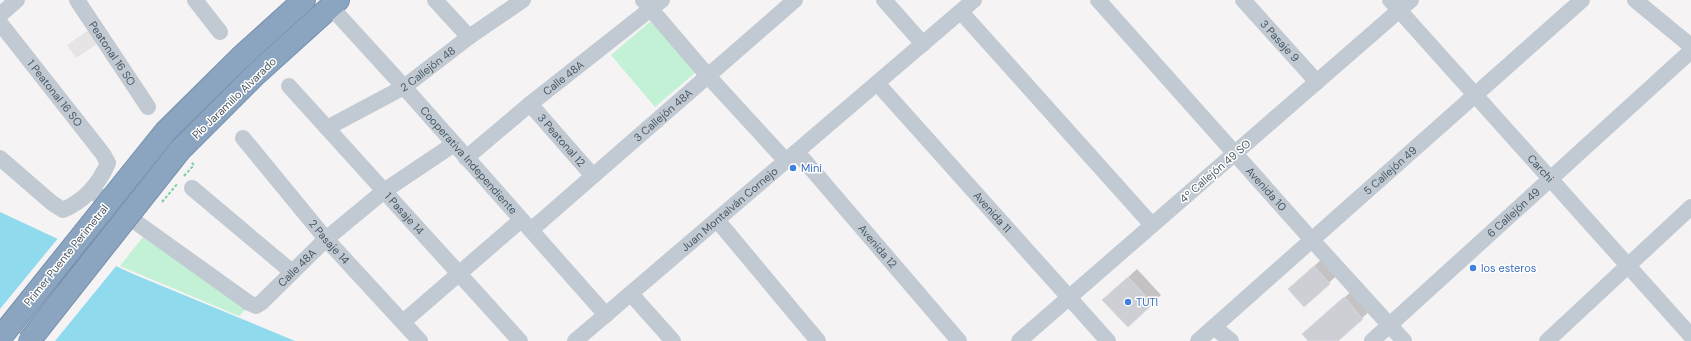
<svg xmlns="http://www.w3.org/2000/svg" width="1691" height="341" font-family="'DM Sans',sans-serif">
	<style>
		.education { fill: #e6e4e5 }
		.green { fill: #c3f1d5 }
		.water { fill: #90daee }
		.pier { fill: #f5f3f3 }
		.shadow { fill: #0003 }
		.building { fill: #cdcfd5; stroke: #d7d9de }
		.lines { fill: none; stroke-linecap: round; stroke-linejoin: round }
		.highway-casing { stroke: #7690ad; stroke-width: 24 }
		.path { stroke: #7ad0a6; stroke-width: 2; stroke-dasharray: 3 2; stroke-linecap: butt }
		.minor { stroke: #c1cad2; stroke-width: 16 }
		.highway { stroke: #8ba5c1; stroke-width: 22 }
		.highway-bridge-casing { stroke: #7690ad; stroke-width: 24; stroke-linecap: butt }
		.highway-bridge { stroke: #8ba5c1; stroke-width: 22 }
		.shop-dot { fill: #3f7fe0; stroke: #fff; stroke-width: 1.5 }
		.labels { text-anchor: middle; stroke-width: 3; stroke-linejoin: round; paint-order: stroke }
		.street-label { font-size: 11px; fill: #4a5661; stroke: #fff }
		.shop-label { font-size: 11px; fill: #366cbe; stroke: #fff; text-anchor: start }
	</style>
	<rect width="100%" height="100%" fill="#f5f3f3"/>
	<!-- education -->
	<path class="education" d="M90,29l10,13 -24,16 -9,-13z"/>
	<!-- green -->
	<path class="green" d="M651,21l45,51 -41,35 -44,-52z
		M143,237l104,71 -8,8 -119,-50z"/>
	<!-- water -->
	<path class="water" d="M0,212l133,62 162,67h-295z"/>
	<!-- pier -->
	<path class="pier" d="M59,237l58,28 -62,76h-55v-32z"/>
	<!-- shadow -->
	<path class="shadow" d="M1323,258l14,17 -8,8 -31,-2z
		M1137,269l24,26 -33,30 -16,-33z
		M1353,290l18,20 -34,31h-28l3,-15z"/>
	<!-- building -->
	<path class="building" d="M1314,266l16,18 -26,23 -16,-18z
		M1128,277l25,27 -25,23 -26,-27z
		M1344,297l19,22 -25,22h-30l-6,-7z"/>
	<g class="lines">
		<!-- highway casing -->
		<g class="highway-casing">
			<path id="highway" d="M133,172l33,-41 75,-74 63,-57
				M138,203l42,-53 76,-76 82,-74"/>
		</g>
		<!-- path -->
		<path class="path" d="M184,176l10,-11 -3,-3
			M162,202l16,-19"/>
		<!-- minor -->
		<g class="minor">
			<path id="s1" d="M77,0l71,107"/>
			<path d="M195,0l25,32"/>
			<path d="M435,0l34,37"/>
			<path d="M643,0l65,76 78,85"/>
			<path d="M884,0l39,44"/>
			<path id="s2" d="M1098,0l214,240 92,101"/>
			<path id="s3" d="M1243,0l74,82"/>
			<path id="s4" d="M1390,0l301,336"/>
			<path d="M1635,0l56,46"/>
			<path id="s5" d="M331,7l73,80 202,228"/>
			<path d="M961,12l191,213"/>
			<path d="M0,15l17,-15"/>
			<path id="s6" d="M0,23l103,131 5,9c-9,21 -24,38 -45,47l-11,-7 -52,-45"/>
			<path id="s7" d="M877,83l231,258"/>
			<path id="s8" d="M289,86l231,255"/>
			<path id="s9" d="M530,104l63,72"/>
			<path id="s10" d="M327,128l77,-41 65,-50 54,-37"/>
			<path id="s11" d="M243,138l83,101 94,102"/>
			<path id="s12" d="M797,152l162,189"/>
			<path id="s13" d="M466,158l64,-54 132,-104"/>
			<path d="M192,188l100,84"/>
			<path id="s14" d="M91,190l158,113 7,3 5,-3 65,-64 58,-48 70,-47"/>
			<path d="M717,220l101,121"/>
			<path id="s15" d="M531,230l264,-230"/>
			<path d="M631,294l42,47"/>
			<path d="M403,322l118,-102"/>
			<path d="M1214,327l17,14"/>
			<path id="s16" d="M575,341l399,-341"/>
			<path d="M1019,341l392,-341"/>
			<path id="s17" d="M1198,341l384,-341"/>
			<path id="s18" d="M1372,341l319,-290"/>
			<path d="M1547,341l144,-134"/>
		</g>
		<!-- highway -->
		<use href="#highway" class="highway"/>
		<!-- highway-bridge casing -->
		<g class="highway-bridge-casing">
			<path id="highway-bridge" d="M0,338l133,-166
				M29,341l109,-138"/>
		</g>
		<!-- highway-bridge -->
		<use href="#highway-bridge" class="highway-bridge"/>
	</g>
	<!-- markers -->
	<g class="shop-dot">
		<circle cx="793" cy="168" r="4"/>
		<circle cx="1473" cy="268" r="4"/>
		<circle cx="1128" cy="302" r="4"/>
	</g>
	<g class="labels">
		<!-- street labels -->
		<g class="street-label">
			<text dy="4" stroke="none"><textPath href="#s3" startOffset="55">3 Pasaje 9</textPath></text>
			<text dy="4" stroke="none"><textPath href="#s1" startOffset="64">Peatonal 16 SO</textPath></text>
			<text dy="4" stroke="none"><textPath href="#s10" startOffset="117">2 Callejón 48</textPath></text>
			<text dy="4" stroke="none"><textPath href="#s13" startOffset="126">Calle 48A</textPath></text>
			<text dy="4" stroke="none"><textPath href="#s6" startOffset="89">1 Peatonal 16 SO</textPath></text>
			<text transform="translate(234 98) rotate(-44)" y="4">Pío Jaramillo Alvarado</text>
			<text dy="4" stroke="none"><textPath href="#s15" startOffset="175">3 Callejón 48A</textPath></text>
			<text dy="4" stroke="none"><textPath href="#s9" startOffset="48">3 Peatonal 12</textPath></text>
			<text dy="4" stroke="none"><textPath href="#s5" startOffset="206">Cooperativa Independiente</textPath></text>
			<text dy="4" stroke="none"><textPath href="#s4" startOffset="226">Carchi</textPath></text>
			<text transform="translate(1215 171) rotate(-41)" y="4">4º Callejón 49 SO</text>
			<text dy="4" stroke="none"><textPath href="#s17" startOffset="257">5 Callejón 49</textPath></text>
			<text dy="4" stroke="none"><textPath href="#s2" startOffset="253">Avenida 10</textPath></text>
			<text dy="4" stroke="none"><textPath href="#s16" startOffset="203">Juan Montalván Cornejo</textPath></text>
			<text dy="4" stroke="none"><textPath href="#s7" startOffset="173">Avenida 11</textPath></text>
			<text dy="4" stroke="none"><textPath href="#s18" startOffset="191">6 Callejón 49</textPath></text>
			<text dy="4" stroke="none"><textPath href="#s8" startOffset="172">1 Pasaje 14</textPath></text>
			<text dy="4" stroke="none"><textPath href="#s11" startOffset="135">2 Pasaje 14</textPath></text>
			<text dy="4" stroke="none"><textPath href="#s12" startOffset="124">Avenida 12</textPath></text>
			<text transform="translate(66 255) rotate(-51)" y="4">Primer Puente Perimetral</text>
			<text dy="4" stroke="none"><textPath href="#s14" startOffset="258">Calle 48A</textPath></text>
		</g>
		<!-- shop labels -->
		<g class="shop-label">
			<text x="801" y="172">Mini</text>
			<text x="1481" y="272">los esteros</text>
			<text x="1136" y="306">TUTI</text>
		</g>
	</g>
</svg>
